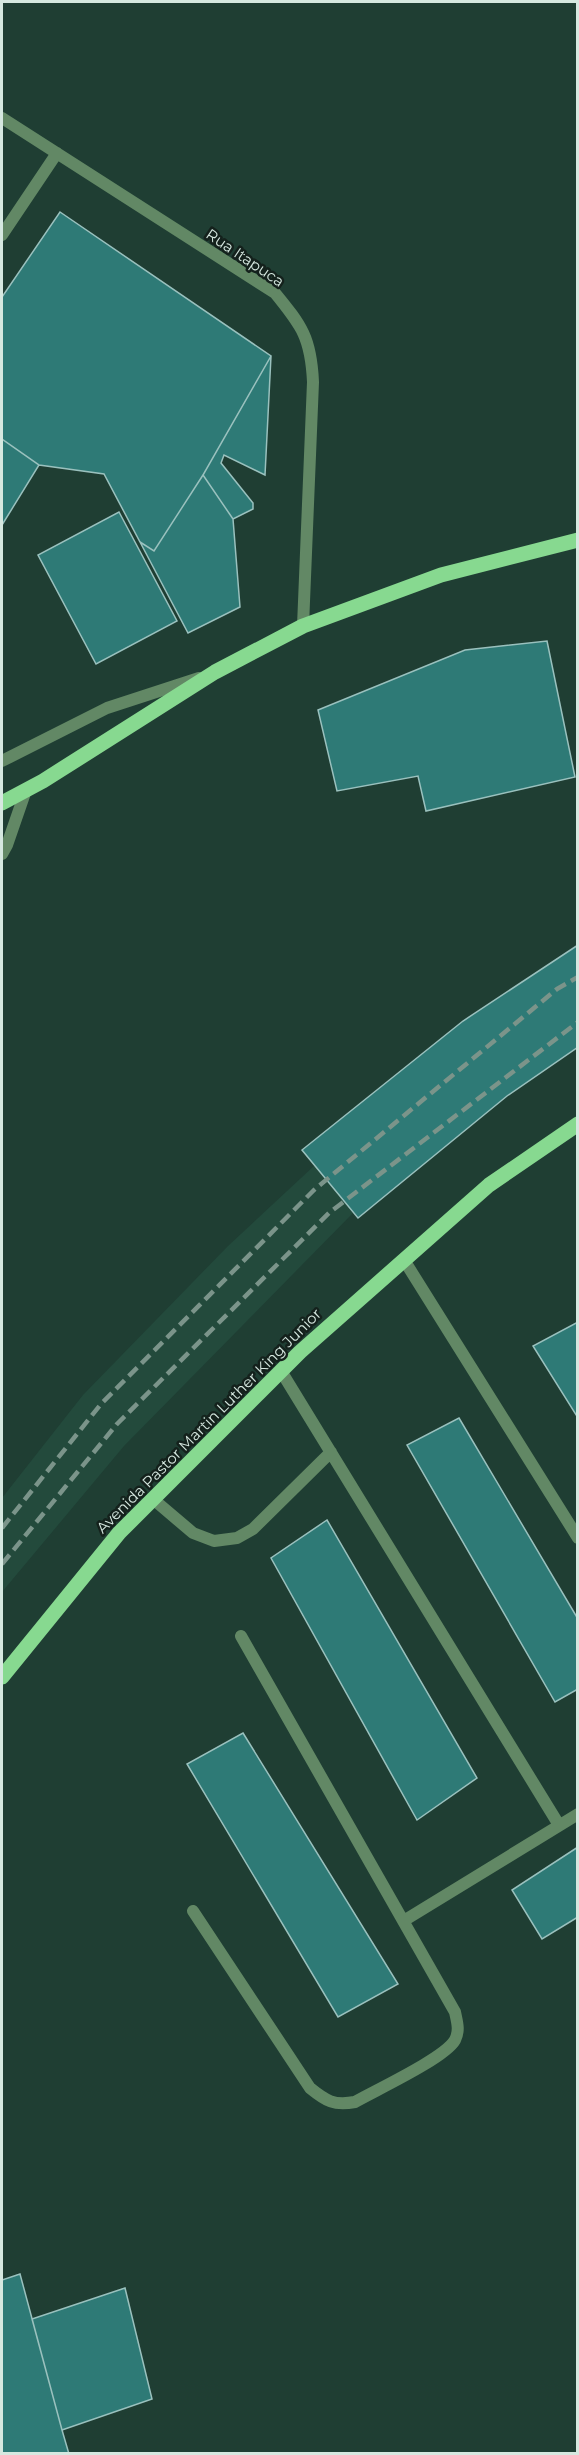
<svg xmlns="http://www.w3.org/2000/svg" width="579" height="2455" font-family="Montserrat,sans-serif">
	<style>
		.built { fill: #234a3c }
		.building { fill: #2e7a76; stroke: #9ac1be; stroke-width: 1.5 }
		.lines { fill: none; stroke-linecap: round; stroke-linejoin: round }
		.service { stroke: #628865; stroke-width: 12 }
		.minor { stroke: #628865; stroke-width: 12 }
		.primary { stroke: #87d990; stroke-width: 15 }
		.rail { stroke: #7b948a; stroke-width: 4.5; stroke-dasharray: 12 6; stroke-linecap: butt }
		.labels { text-anchor: middle; stroke-width: 5; stroke-linejoin: round; paint-order: stroke }
		.street-label { font-size: 15px; fill: #d6e8e0; stroke: #14211c }
	</style>
	<rect width="100%" height="100%" fill="#1f3e33"/>
	<!-- built -->
	<path class="built" d="M315,1165l38,48 -229,233 -122,146v-94l81,-103 145,-149z"/>
	<!-- building -->
	<path class="building" d="M60,212l211,144 -68,119 -49,76 -14,-9 -36,-68 -65,-9 -37,-26v-142z
		M271,356l-6,119 -41,-20 -3,8 32,40v6l-20,10 -30,-44z
		M2,439l37,26 -37,60z
		M203,475l30,44 7,88 -52,26 -48,-91 14,9z
		M119,512l58,109 -81,43 -58,-109z
		M547,641l28,136 -149,34 -8,-35 -81,15 -19,-81 147,-60z
		M578,945v102l-71,49 -149,122 -56,-68 161,-129z
		M578,1322v96l-45,-72z
		M459,1418l119,201v70l-23,13 -148,-257z
		M327,1520l150,258 -60,42 -146,-262z
		M243,1733l155,251 -60,33 -151,-253z
		M578,1847v70l-36,22 -30,-49z
		M20,2274l42,156 7,24h-67v-174z
		M125,2288l27,111 -90,31 -30,-111z"/>
	<g class="lines">
		<!-- service -->
		<path class="service" d="M2,854l5,-9 19,-55"/>
		<!-- minor -->
		<path class="minor" d="M2,118l273,175c27,33 36,45 38,89l-10,244
			M2,235l55,-82
			M2,761l105,-53 92,-30
			M404,1260l174,278
			M281,1371l278,454
			M153,1499l40,34 21,8 23,-3 16,-9 78,-77
			M193,1911l117,177c16,13 24,18 45,14 21,-12 90,-44 100,-62 5,-10 2,-18 0,-28l-214,-376
			M405,1920l173,-106"/>
		<!-- primary -->
		<path class="primary" d="M2,803l41,-22 172,-109 88,-46 138,-51 137,-35
			M2,1677l117,-144 181,-181 189,-167 89,-61"/>
		<!-- rail -->
		<path class="rail" d="M2,1528l99,-124 213,-214 243,-201 21,-12
			M2,1564l115,-140 212,-211 249,-191"/>
	</g>
	<g class="labels">
		<!-- street labels -->
		<g class="street-label">
			<text transform="translate(245 258) rotate(34)" y="5">Rua Itapuca</text>
			<text transform="translate(209 1421) rotate(-45)" y="5">Avenida Pastor Martin Luther King Junior</text>
		</g>
	</g>
	<!-- border -->
	<rect width="579" height="2455" fill="none" stroke="#d6e8e0" stroke-width="6"/>
</svg>
